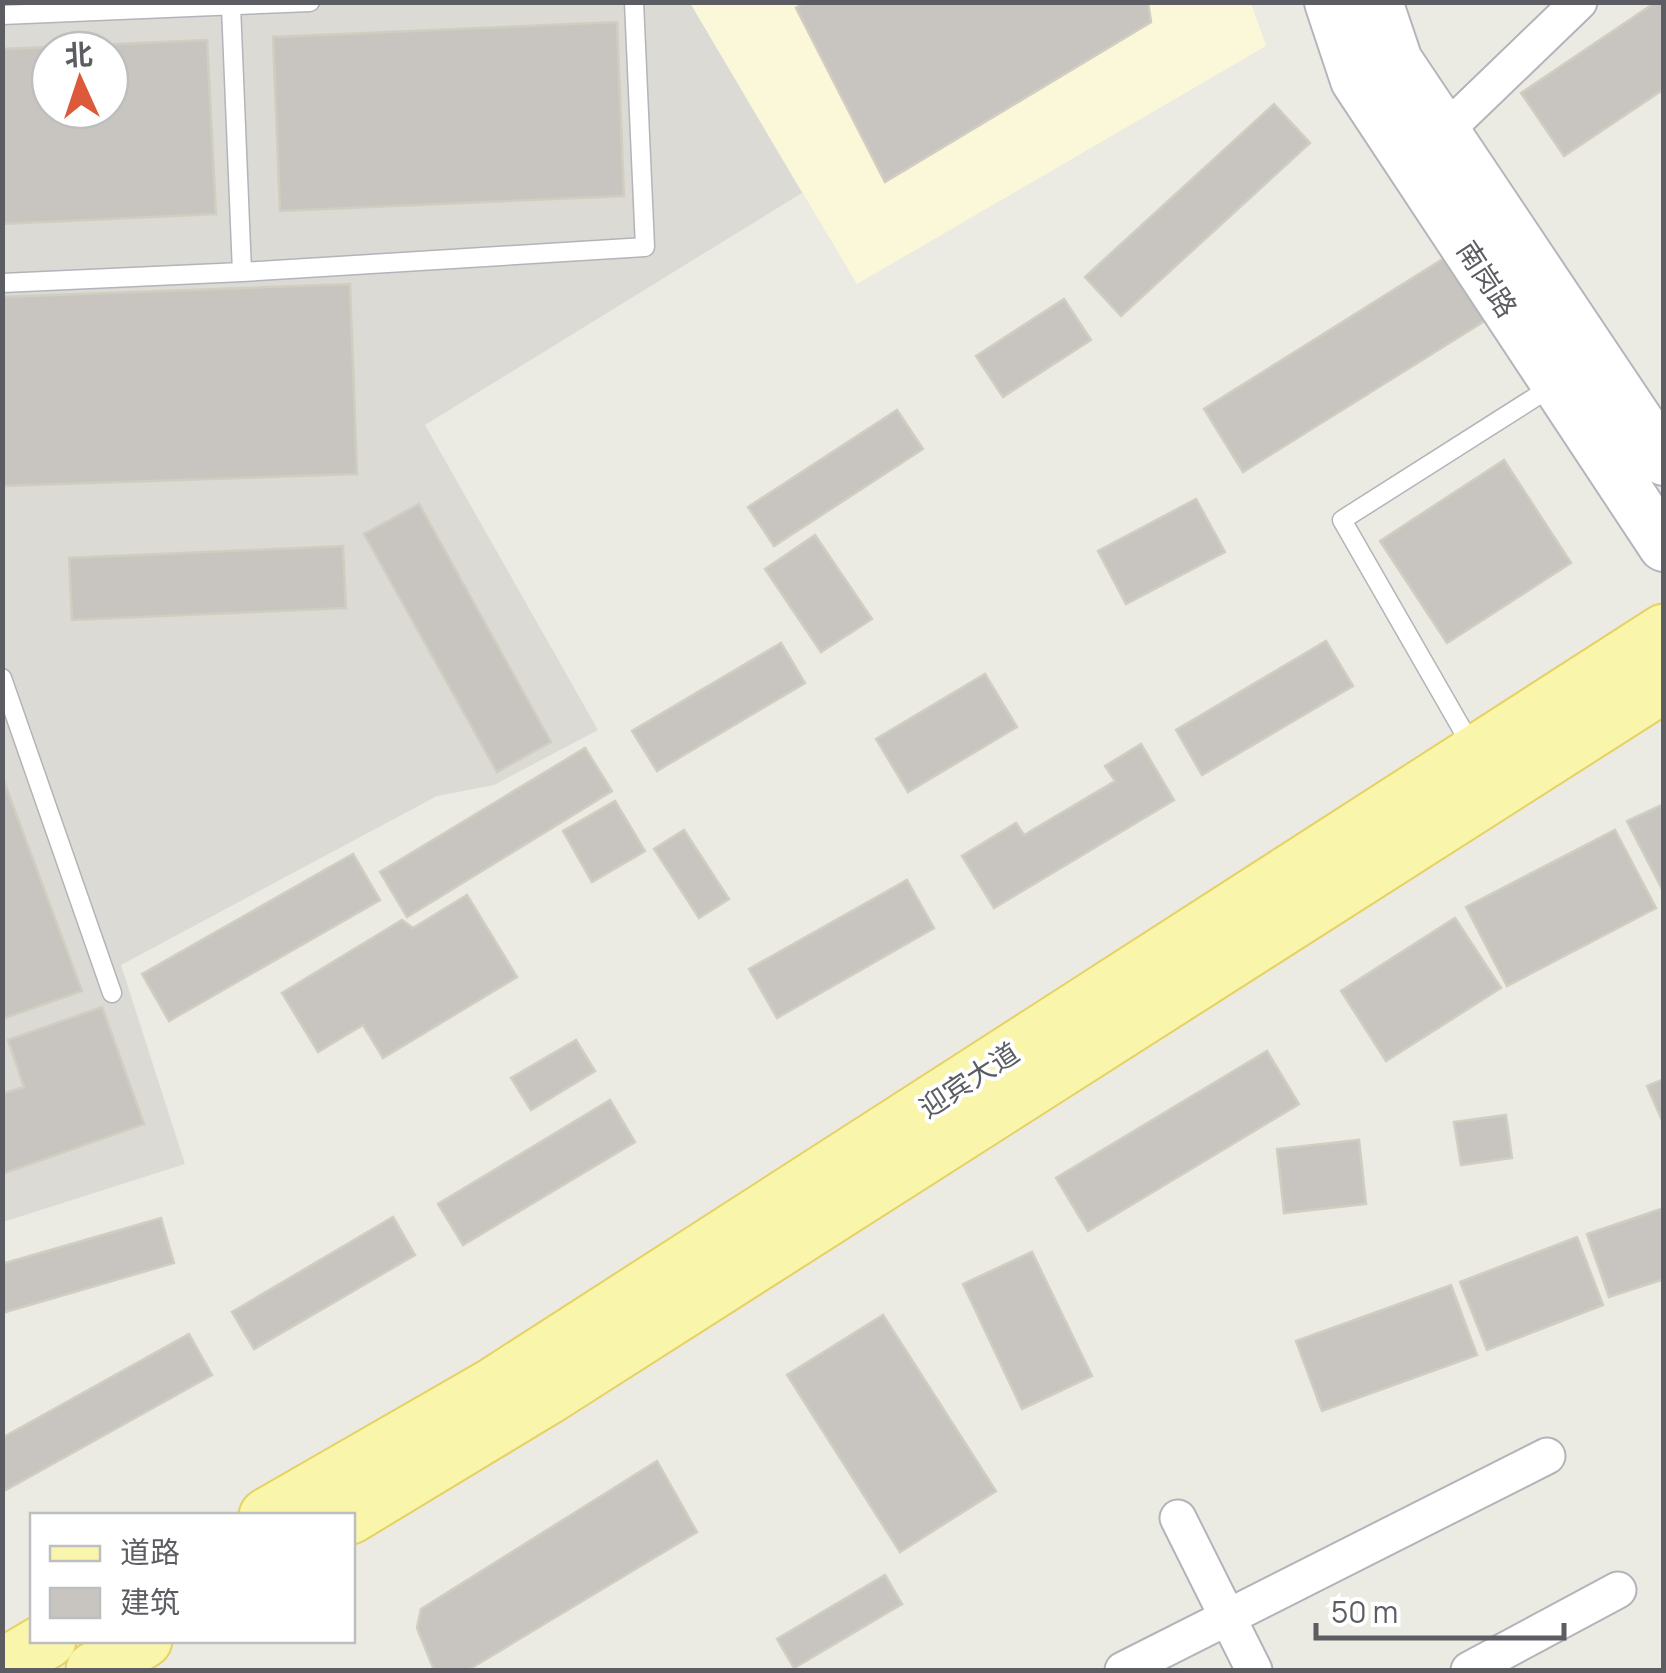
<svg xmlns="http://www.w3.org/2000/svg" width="1666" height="1673" font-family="Manrope,'Noto Sans SC',sans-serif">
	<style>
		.commercial { fill: #fbf7d9 }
		.industrial { fill: #dbdad5; fill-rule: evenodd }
		.building { fill: #c8c5c0; stroke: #d1cec1; stroke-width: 2.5; fill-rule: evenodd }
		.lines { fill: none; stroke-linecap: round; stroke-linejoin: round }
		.lane-casing { stroke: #b3b4b9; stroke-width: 21 }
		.street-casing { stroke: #b3b4b9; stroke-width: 39 }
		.secondary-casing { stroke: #b4b6bc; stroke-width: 54 }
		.primary-casing { stroke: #e6d162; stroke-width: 59 }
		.lane { stroke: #fff; stroke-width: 18 }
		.street { stroke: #fff; stroke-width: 35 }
		.secondary { stroke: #fff; stroke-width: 50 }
		.primary { stroke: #f9f5ab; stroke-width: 55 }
		.labels { text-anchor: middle; stroke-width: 8; stroke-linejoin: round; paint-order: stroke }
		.street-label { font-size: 28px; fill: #5b5d62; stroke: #fff }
	</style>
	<rect width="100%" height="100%" fill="#ecebe3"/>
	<!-- commercial -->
	<path class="commercial" d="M690,3h561l15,43 -409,238z"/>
	<!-- industrial -->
	<path class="industrial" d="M3,3h687l112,190 -377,232 173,305 -104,55 -57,11 -316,169 64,199 -182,58zM50,50h60v60h-60z"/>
	<!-- building -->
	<path class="building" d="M805,2h343l3,20 -266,160 -89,-174z
		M1656,2h8v87l-100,67 -43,-63z
		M617,22l7,174 -344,15 -7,-174z
		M207,40l9,174 -214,10v-175zM50,50h60v60h-60z
		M1274,104l36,39 -189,173 -36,-39z
		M1446,257l40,63 -243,152 -39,-63z
		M350,284l7,190 -355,12v-189z
		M1064,299l27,41 -88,57 -27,-41z
		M897,410l26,39 -149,97 -26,-39z
		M1504,460l67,103 -124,80 -67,-102z
		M1196,499l29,53 -99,52 -28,-53z
		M419,504l132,238 -54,30 -133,-238z
		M815,535l57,84 -51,33 -56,-83z
		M343,546l3,62 -274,12 -3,-62z
		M1326,641l27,45 -151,89 -26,-45z
		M781,643l24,40 -148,88 -25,-40z
		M985,674l32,53 -109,65 -32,-53z
		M1141,744l33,56 -180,108 -32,-52 54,-33 8,12 91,-54 -10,-15z
		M585,748l27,43 -205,126 -27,-45z
		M2,776l80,215 -80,28z
		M615,801l30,50 -53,31 -29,-51z
		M1664,804v89l-37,-72z
		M684,830l45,69 -30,19 -45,-69z
		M1615,830l41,78 -149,78 -41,-79z
		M353,854l27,46 -211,121 -27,-47z
		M907,880l27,48 -157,90 -28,-49z
		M467,895l50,82 -134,81 -20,-33 -45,27 -36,-59 120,-73 11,8z
		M1455,918l46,70 -115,73 -45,-70z
		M102,1007l42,117 -142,50v-80l22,-7 -16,-47z
		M576,1040l19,31 -64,39 -20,-32z
		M1267,1051l32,53 -211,127 -32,-53z
		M1664,1079v46l-17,-39z
		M610,1100l25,42 -172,103 -25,-41z
		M1506,1115l6,43 -51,7 -7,-43z
		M1359,1140l7,64 -82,9 -7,-64z
		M1664,1208v71l-55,18 -22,-63z
		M393,1217l22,38 -161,94 -22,-37z
		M161,1218l13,45 -172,50v-49z
		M1577,1237l26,68 -116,45 -27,-68z
		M1032,1252l60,124 -70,33 -59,-125z
		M1451,1285l26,70 -155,56 -26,-70z
		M883,1315l113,176 -96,61 -113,-177z
		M189,1334l23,41 -210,117v-54z
		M657,1461l40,71 -229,138h-34l-17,-42 4,-19z
		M885,1575l17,29 -108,64 -17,-29z"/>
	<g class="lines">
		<!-- lane casing -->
		<g class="lane-casing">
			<path id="lane" d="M2,15l308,-13
				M242,272l403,-25 -11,-245
				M2,283l240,-11 -11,-266
				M2,678l110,315
				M1474,750l-132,-230 214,-136"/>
		</g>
		<!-- street casing -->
		<g class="street-casing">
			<path id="street" d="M1444,132l135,-130
				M1178,1518l76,152
				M1123,1670l424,-214
				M1469,1670l149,-80"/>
		</g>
		<!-- secondary casing -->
		<g class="secondary-casing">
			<path id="secondary" d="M1330,2l26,78 308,466
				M1377,2l20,59 267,399"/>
		</g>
		<!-- primary casing -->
		<g class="primary-casing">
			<path id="primary" d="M267,1516l226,-130 1171,-754
				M350,1516l200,-121 1114,-711
				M2,1667l46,-27
				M94,1670l50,-30"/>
		</g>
		<!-- lane -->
		<use href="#lane" class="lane"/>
		<!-- street -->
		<use href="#street" class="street"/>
		<!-- secondary -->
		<use href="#secondary" class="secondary"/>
		<!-- primary -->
		<use href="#primary" class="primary"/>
	</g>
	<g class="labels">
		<!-- street labels -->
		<g class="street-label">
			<text transform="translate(1487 279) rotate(57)" y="10">南岗路</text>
			<text transform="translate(969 1080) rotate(-33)" y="10">迎宾大道</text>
		</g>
	</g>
	<!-- border -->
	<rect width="1666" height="1673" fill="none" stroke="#5b5d62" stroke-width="10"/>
	<!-- legend -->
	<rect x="30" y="1513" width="325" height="130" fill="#ffffff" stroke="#bdbec0" stroke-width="2.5"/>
	<rect x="50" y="1546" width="50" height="15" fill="#f9f5ab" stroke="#bdbec0" stroke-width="2.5"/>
	<text x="120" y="1563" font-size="30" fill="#5b5d62">道路</text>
	<rect x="50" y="1588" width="50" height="30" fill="#c8c5c0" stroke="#bdbec0" stroke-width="2.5"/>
	<text x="120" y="1613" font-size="30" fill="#5b5d62">建筑</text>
	<!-- north arrow -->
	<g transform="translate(80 80) rotate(357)"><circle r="48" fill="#ffffff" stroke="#bdbec0" stroke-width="2.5"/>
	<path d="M0-8L18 38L0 25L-18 38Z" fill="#dc5a39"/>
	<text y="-15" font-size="28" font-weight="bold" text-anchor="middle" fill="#5b5d62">北</text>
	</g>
	<!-- scale -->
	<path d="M1316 1623v15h248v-15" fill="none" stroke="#5b5d62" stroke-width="5"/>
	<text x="1331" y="1623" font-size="30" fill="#5b5d62" stroke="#ffffff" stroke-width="8" paint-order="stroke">50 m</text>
</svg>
